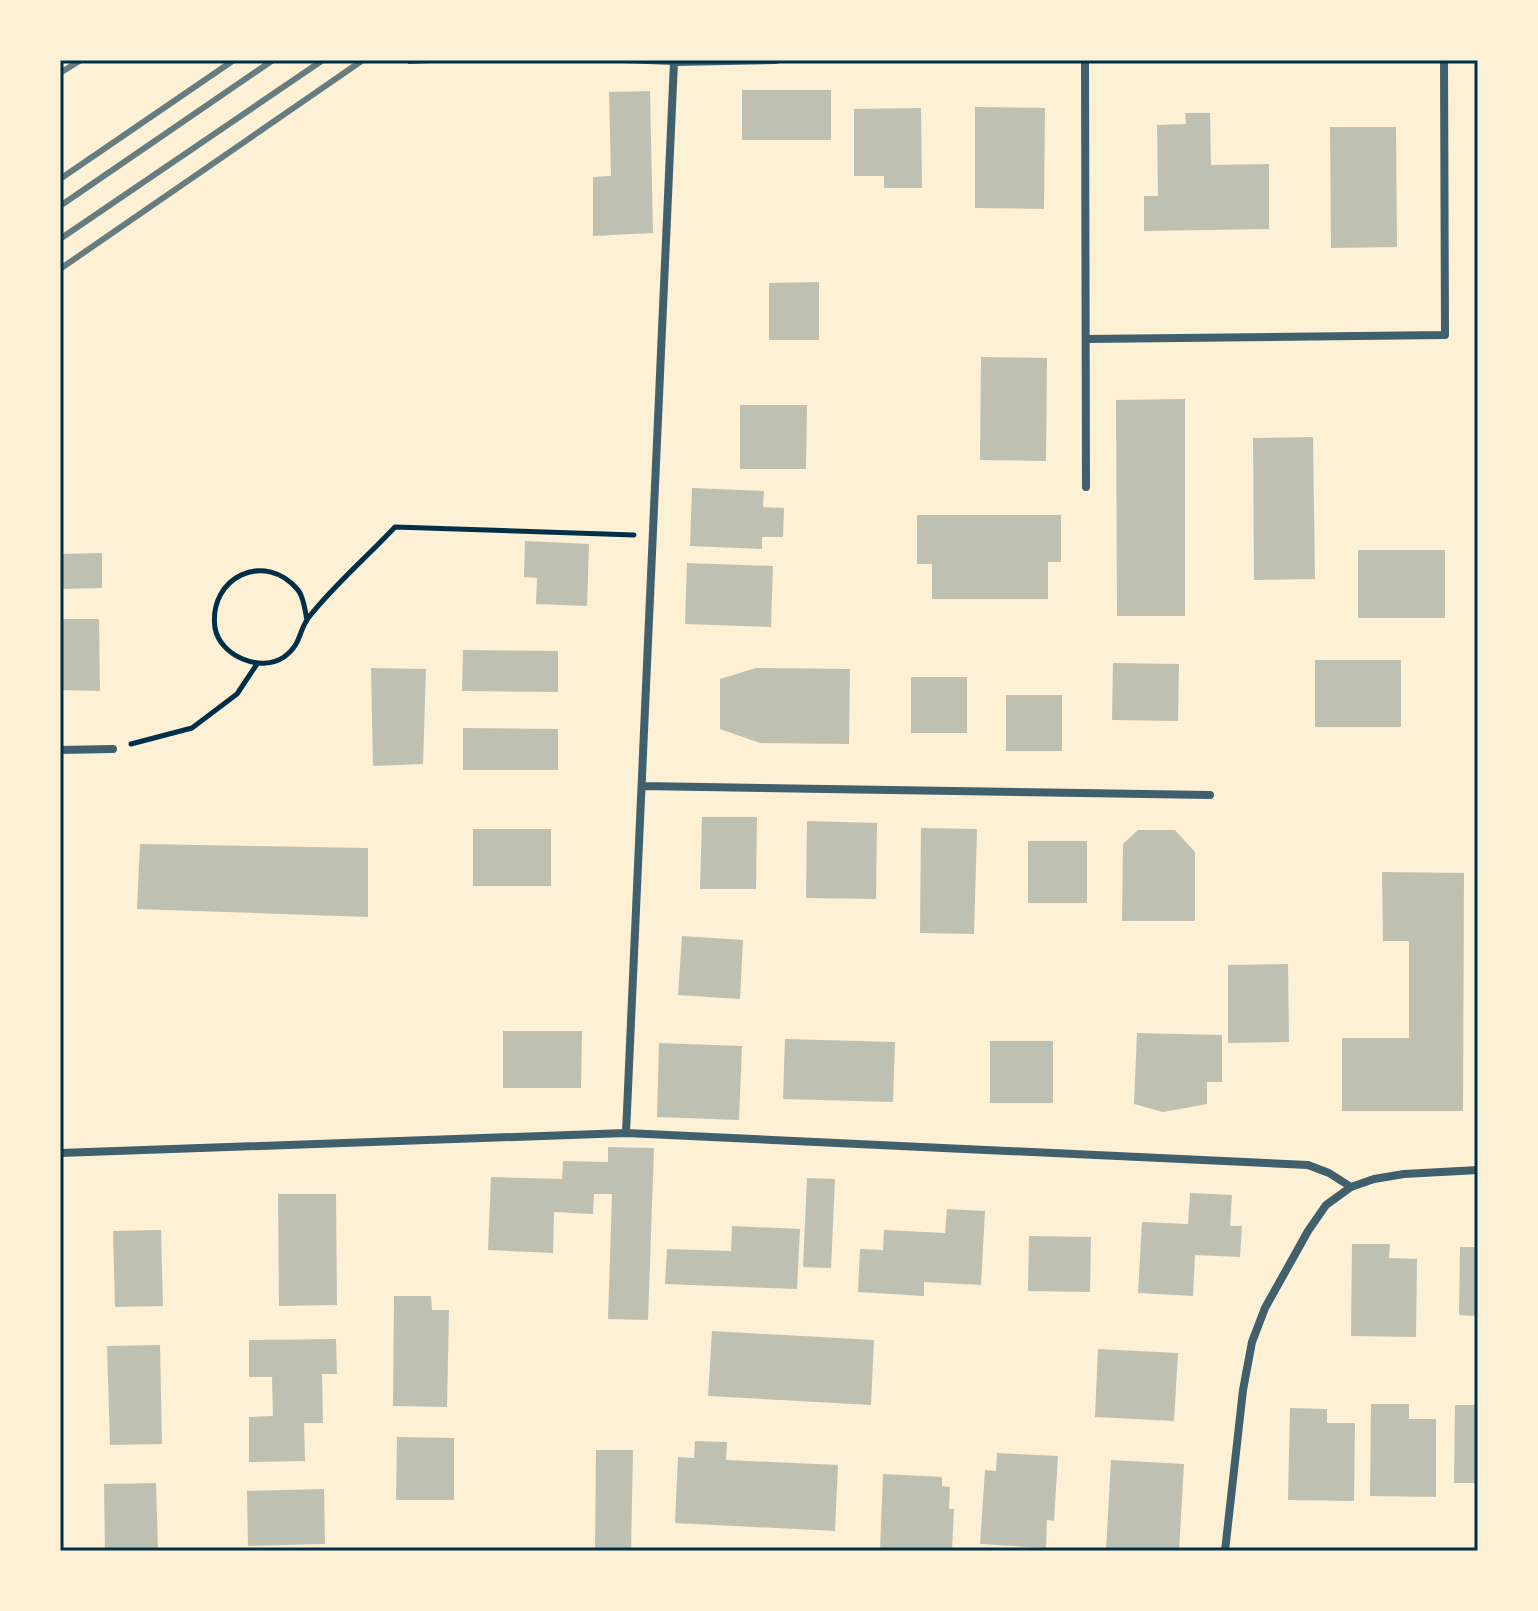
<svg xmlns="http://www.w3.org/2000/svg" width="1538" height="1611" font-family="'Roboto Serif',serif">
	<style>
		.building { fill: #bec0b2 }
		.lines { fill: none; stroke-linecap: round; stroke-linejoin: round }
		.path { stroke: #003049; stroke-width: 5 }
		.service { stroke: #3f606c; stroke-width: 6 }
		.minor { stroke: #3f606c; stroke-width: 8 }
		.rail { stroke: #657d81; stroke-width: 6 }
		.neatline { fill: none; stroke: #003049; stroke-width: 3 }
	</style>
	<rect width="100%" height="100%" fill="#fdf0d5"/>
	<!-- building -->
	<path class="building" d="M742,90h89v50h-89z
		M650,91l3,142 -60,3v-59l18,-1 -2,-84z
		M975,107l70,1 -1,101 -69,-1z
		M921,108l1,80h-38v-12h-30v-67z
		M1185,113h25l1,52 58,-1v65l-125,2v-35h14l-1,-71 29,-1z
		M1330,127h66l1,120 -66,1z
		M819,282v58h-50v-57z
		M981,357l66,1 -1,103 -66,-1z
		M1185,399v217h-68l-1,-216z
		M740,405h67l-1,64h-66z
		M1313,437l2,142 -61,1 -1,-142z
		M692,488l72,3 -1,16 21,1 -1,29h-21v12l-72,-3z
		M917,515h144v47h-13v37h-116v-35h-15z
		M525,541l64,3 -2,62 -51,-2 1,-26 -13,-1z
		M1358,550h87v68h-87z
		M102,553v35l-42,1v-35z
		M687,563l86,3 -2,61 -86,-3z
		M60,619h39l1,72 -40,-1z
		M463,650l95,1v41l-96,-1z
		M1315,660h86v67h-86z
		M1113,663l66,1 -1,57 -66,-1z
		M371,668l55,1 -3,95 -50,2z
		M756,668l94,1 -1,75 -89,-1 -40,-14v-50z
		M911,677h56v56h-56z
		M1006,695h56v56h-56z
		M463,728l95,1v41h-95z
		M702,817h55l-1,72h-56z
		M807,821l70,2 -1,76 -70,-1z
		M921,828l56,1 -3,105 -54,-1z
		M473,829h78v57h-78z
		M1138,830h37l20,22v69h-73l1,-77z
		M1028,841h59v62h-59z
		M140,844l228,4v69l-231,-8z
		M1382,872l82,1 -1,238h-121v-73h67v-97h-26z
		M682,936l61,4 -3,59 -62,-4z
		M1288,964l1,78 -61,1v-78z
		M503,1031h79l-1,57h-78z
		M1137,1033l85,2v47h-15v22l-44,8 -29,-8z
		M785,1039l110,3 -2,60 -110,-3z
		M990,1041h63v62h-63z
		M659,1043l83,3 -3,74 -82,-3z
		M608,1147l46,1 -6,172 -40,-1 4,-125h-18l-1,20 -39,-2 -1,41 -65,-3 3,-73 71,2 1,-18 45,1z
		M807,1178l28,1 -4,89 -28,-1z
		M1190,1193l42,2 -2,31h12l-2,31 -45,-2 -2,41 -55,-3 4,-71 46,2z
		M278,1194h58l1,111 -58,1z
		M947,1209l38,2 -4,74 -57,-3v14l-66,-4 2,-43 23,1 1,-20 61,3z
		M732,1226l68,3 -3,60 -132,-5 2,-35 64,2z
		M161,1230l2,76 -48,1 -2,-76z
		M1029,1236l62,1 -1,55 -62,-1z
		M1352,1244h38l-1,14 28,1 -1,78 -65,-1z
		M1460,1247h18v69l-19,-1z
		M394,1296h37l1,14h17l-2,97 -54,-1z
		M712,1331l162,9 -3,65 -163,-9z
		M336,1339l1,35h-15l1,49h-19l1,38 -56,1v-45l24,-1 -1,-39h-23v-37z
		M160,1345l2,99 -52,1 -3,-99z
		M1098,1349l80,4 -4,68 -79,-4z
		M1371,1404h38v15h27v78l-66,-1z
		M1455,1405h23v78h-24z
		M1290,1408l37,1v14h28l-1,78 -66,-1z
		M397,1437l57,1v62h-58z
		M695,1441l32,1 -1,18 112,5 -3,66 -160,-8 3,-66 16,1z
		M596,1450h37l-2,101h-36z
		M997,1453l61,3 -4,65 -7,-1 -1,28 -66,-4 5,-74 11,1z
		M1111,1460l73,4 -5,87h-73z
		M883,1474l59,3v9l8,1 -1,22h5l-2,42h-72z
		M156,1483l2,68h-53l-1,-67z
		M324,1489l1,55 -77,2 -1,-55z"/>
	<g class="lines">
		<!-- path -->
		<path class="path" d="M307,620c-2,-9 -3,-23 -9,-30 -33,-40 -90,-13 -83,38 5,28 46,45 69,29 18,-13 14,-26 25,-40 25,-32 58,-60 86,-90l239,8
			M131,744l61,-16 45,-34 20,-30"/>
		<!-- service -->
		<path class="service" d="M621,60l53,2
			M410,61l21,-1"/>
		<!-- minor -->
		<path class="minor" d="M1085,60l1,427
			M1086,339l359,-4 -1,-275
			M60,750l53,-1
			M642,786l568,9
			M626,1133l48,-1071 102,-2
			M60,1153l566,-20 682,32 21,8 22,14
			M1225,1551l18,-161 9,-48 13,-34 43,-77 18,-26 25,-18 23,-8 30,-5 74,-4"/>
		<!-- rail -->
		<path class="rail" d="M60,73l21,-13
			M60,179l174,-119
			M60,206l213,-146
			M60,239l263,-179
			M60,269l303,-209"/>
	</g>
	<!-- border -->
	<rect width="1538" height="1611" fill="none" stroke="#fdf0d5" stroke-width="124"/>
	<rect x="62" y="62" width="1414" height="1487" class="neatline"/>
</svg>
